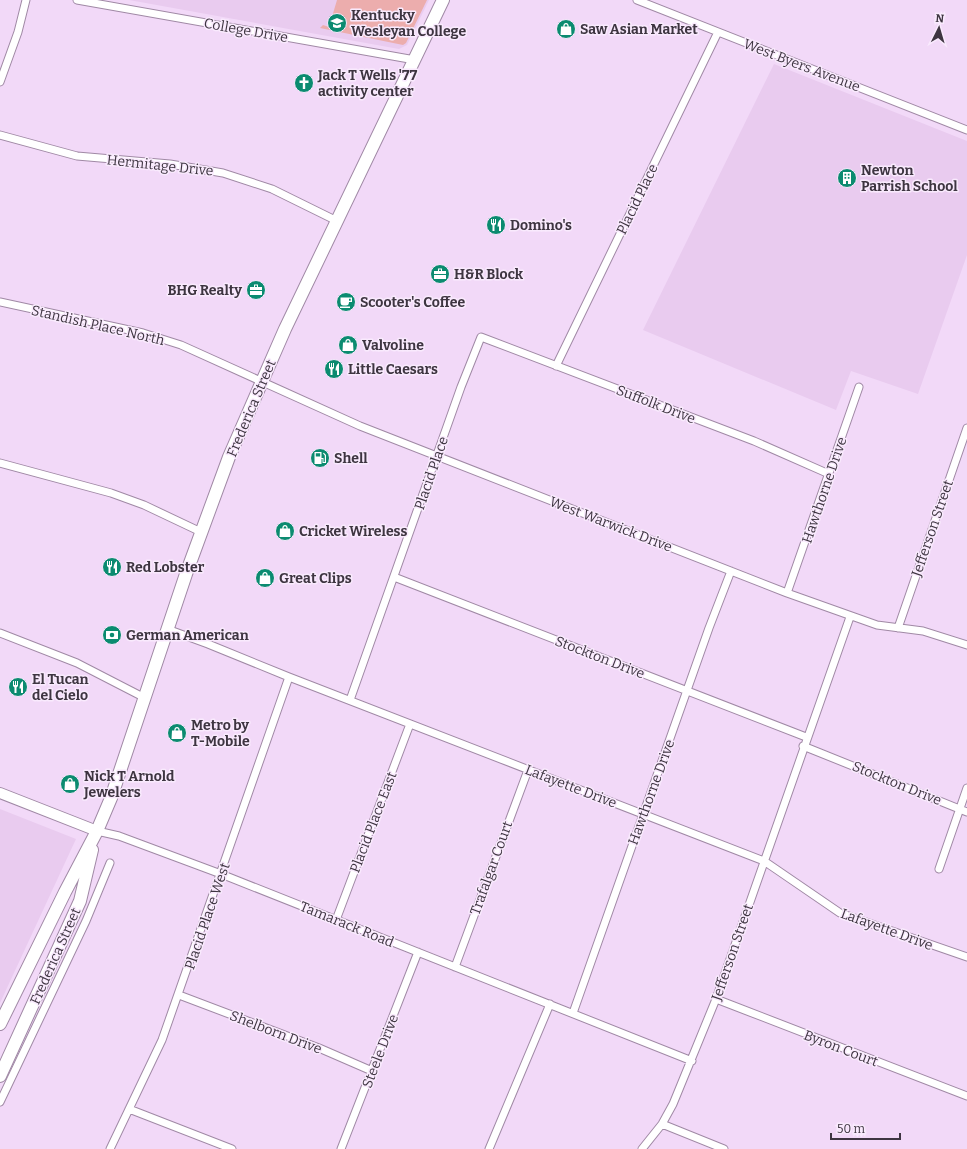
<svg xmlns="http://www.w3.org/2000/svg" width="967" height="1149" font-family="Bitter,serif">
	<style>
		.built { fill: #e9cbef }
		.green { fill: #ecadad }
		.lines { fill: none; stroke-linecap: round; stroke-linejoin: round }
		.street-casing { stroke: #a089a5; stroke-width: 9 }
		.secondary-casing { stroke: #a089a5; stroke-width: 12 }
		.primary-casing { stroke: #a089a5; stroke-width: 14 }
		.street { stroke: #fff; stroke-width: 7 }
		.secondary { stroke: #fff; stroke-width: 10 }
		.primary { stroke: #fff; stroke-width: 12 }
		.labels { text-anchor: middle; stroke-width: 3; stroke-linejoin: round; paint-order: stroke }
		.poi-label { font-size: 14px; font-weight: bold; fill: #3e3541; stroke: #f9eafd; text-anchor: start }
		.street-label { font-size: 14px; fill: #3e3541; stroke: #f9eafd }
	</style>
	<rect width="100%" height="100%" fill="#f2d9f8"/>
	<!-- built -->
	<path class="built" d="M129,0h300l-22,45 -8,4z
		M774,64l193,77v114l-49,139 -67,-23 -15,39 -193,-80z
		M0,809l76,30 -76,164z"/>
	<!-- green -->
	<path class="green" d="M337,0h90l-21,43 -3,2 -83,-17 3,-3 6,2z"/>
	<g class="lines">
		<!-- street casing -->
		<g class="street-casing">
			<path id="street" d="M77,0l338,60
				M637,0l330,130
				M0,82l18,-50 8,-32
				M0,135l77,21 93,8 53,9 49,16 65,32
				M0,302l143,31 38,12 179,81 427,167 90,32 46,6 44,14
				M556,366l162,-334
				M0,463l111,30 33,12 57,27
				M394,577l412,160
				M787,593l72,-206
				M898,628l69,-200
				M167,629l41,15 81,33 475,184 76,52 127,44
				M0,633l77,30 68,35
				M350,700l111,-313 20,-50 273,104 75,33
				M803,746l164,66
				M97,831l22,5 102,38 471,187
				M939,869l28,-81
				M336,920l74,-196
				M455,967l73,-197
				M179,995l140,53 53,23
				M716,999l251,97
				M573,1013l136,-385 22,-57
				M0,1102l86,-181 24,-58
				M129,1109l103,40
				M662,1124l62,25
				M110,1149l52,-109 127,-363
				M341,1149l77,-197
				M489,1149l61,-145
				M642,1149l20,-25 11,-20 43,-105 134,-382"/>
		</g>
		<!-- secondary casing -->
		<g class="secondary-casing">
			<path id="secondary" d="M0,793l97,38"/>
		</g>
		<!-- primary casing -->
		<g class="primary-casing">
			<path id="primary" d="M0,1024l65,-132 32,-61 14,-33 75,-224 43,-117 56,-128 158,-329
				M0,1076l80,-175 12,-51"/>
		</g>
		<!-- street -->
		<use href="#street" class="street"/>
		<!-- secondary -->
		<use href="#secondary" class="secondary"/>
		<!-- primary -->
		<use href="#primary" class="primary"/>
	</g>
	<!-- icons -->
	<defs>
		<g id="university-disc" transform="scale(1)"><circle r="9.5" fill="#0b8b70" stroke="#f9eafd"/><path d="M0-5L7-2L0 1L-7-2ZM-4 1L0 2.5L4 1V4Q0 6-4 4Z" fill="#fff"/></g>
		<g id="shop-disc" transform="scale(1)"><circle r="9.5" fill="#0b8b70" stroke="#f9eafd"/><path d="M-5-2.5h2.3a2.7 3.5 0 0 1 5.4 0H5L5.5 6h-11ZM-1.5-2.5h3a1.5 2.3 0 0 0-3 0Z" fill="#fff"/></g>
		<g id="church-disc" transform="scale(1)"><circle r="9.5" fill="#0b8b70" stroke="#f9eafd"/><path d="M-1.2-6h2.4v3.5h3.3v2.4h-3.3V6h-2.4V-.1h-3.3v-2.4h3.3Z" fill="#fff"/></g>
		<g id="building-disc" transform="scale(1)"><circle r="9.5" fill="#0b8b70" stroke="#f9eafd"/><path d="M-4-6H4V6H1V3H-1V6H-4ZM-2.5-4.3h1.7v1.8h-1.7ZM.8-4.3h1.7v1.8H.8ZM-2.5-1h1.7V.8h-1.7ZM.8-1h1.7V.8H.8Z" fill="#fff"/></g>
		<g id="restaurant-disc" transform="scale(1)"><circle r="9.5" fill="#0b8b70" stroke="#f9eafd"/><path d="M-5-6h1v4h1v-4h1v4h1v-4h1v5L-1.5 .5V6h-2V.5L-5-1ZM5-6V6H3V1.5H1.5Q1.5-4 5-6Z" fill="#fff"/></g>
		<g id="office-disc" transform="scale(1)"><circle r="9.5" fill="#0b8b70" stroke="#f9eafd"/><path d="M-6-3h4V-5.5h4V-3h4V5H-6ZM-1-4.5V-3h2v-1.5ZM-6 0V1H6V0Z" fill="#fff"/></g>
		<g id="cafe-disc" transform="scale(1)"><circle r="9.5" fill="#0b8b70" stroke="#f9eafd"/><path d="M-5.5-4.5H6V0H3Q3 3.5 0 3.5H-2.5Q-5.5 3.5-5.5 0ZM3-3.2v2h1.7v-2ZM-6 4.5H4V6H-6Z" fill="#fff"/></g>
		<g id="fuel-disc" transform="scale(1)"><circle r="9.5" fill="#0b8b70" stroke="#f9eafd"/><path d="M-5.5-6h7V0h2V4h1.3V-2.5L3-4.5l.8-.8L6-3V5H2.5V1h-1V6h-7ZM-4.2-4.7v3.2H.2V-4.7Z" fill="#fff"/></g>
		<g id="bank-disc" transform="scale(1)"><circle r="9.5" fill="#0b8b70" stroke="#f9eafd"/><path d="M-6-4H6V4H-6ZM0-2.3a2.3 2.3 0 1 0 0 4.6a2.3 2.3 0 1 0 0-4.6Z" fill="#fff"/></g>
	</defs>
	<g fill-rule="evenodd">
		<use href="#university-disc" x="337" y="23"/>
		<use href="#shop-disc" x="566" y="29"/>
		<use href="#church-disc" x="304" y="83"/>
		<use href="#building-disc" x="847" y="178"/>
		<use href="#restaurant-disc" x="496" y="225"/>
		<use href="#office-disc" x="440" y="274"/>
		<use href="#office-disc" x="256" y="290"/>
		<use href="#cafe-disc" x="346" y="302"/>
		<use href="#shop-disc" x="348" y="345"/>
		<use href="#restaurant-disc" x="334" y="369"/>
		<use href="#fuel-disc" x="320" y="458"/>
		<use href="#shop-disc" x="285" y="531"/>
		<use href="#restaurant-disc" x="112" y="567"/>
		<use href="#shop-disc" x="265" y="578"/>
		<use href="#bank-disc" x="112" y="635"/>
		<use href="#restaurant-disc" x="18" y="687"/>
		<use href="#shop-disc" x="177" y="733"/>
		<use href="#shop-disc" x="70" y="784"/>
	</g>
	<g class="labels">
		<!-- poi labels -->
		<g class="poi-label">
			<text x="351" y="20">Kentucky<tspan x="351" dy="16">Wesleyan College</tspan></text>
			<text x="580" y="34">Saw Asian Market</text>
			<text x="318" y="80">Jack T Wells '77<tspan x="318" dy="16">activity center</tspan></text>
			<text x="861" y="175">Newton<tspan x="861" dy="16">Parrish School</tspan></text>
			<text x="510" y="230">Domino's</text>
			<text x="454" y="279">H&amp;R Block</text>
			<text x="242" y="295" text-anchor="end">BHG Realty</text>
			<text x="360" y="307">Scooter's Coffee</text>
			<text x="362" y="350">Valvoline</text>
			<text x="348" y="374">Little Caesars</text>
			<text x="334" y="463">Shell</text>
			<text x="299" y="536">Cricket Wireless</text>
			<text x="126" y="572">Red Lobster</text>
			<text x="279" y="583">Great Clips</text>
			<text x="126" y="640">German American</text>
			<text x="32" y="684">El Tucan<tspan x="32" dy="16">del Cielo</tspan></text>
			<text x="191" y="730">Metro by<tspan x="191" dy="16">T-Mobile</tspan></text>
			<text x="84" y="781">Nick T Arnold<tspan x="84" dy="16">Jewelers</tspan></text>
		</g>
		<!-- street labels -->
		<g class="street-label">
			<text transform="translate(246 30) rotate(10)" y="5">College Drive</text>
			<text transform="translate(802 65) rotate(21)" y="5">West Byers Avenue</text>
			<text transform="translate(160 165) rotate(6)" y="5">Hermitage Drive</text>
			<text transform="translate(637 199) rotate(-64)" y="5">Placid Place</text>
			<text transform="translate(98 325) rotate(13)" y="5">Standish Place North</text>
			<text transform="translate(656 404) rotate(21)" y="5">Suffolk Drive</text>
			<text transform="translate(251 408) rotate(-67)" y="5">Frederica Street</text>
			<text transform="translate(431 473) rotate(-71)" y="5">Placid Place</text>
			<text transform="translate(824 490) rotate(-71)" y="5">Hawthorne Drive</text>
			<text transform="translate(611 524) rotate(21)" y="5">West Warwick Drive</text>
			<text transform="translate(932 528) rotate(-71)" y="5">Jefferson Street</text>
			<text transform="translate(600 657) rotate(21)" y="5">Stockton Drive</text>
			<text transform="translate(897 783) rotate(22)" y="5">Stockton Drive</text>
			<text transform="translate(571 786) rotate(21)" y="5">Lafayette Drive</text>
			<text transform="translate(651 792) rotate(-70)" y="5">Hawthorne Drive</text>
			<text transform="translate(373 822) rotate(-69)" y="5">Placid Place East</text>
			<text transform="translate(491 868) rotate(-70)" y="5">Trafalgar Court</text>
			<text transform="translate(207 916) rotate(-71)" y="5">Placid Place West</text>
			<text transform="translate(347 924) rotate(22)" y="5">Tamarack Road</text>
			<text transform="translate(887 929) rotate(20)" y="5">Lafayette Drive</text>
			<text transform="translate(732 952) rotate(-71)" y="5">Jefferson Street</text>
			<text transform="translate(55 956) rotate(-66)" y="5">Frederica Street</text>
			<text transform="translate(276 1032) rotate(21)" y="5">Shelborn Drive</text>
			<text transform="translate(841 1048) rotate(21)" y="5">Byron Court</text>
			<text transform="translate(380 1051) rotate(-69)" y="5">Steele Drive</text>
		</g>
	</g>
	<!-- north arrow -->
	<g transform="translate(939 28) rotate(5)" stroke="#f9eafd" stroke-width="3" paint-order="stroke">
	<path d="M0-3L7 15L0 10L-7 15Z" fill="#3e3541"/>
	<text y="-6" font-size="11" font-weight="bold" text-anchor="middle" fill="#3e3541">N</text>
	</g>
	<!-- scale -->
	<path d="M831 1133v6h69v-6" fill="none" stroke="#3e3541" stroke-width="2"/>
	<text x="837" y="1133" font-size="12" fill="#3e3541" stroke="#f9eafd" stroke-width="3" paint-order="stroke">50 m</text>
</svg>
